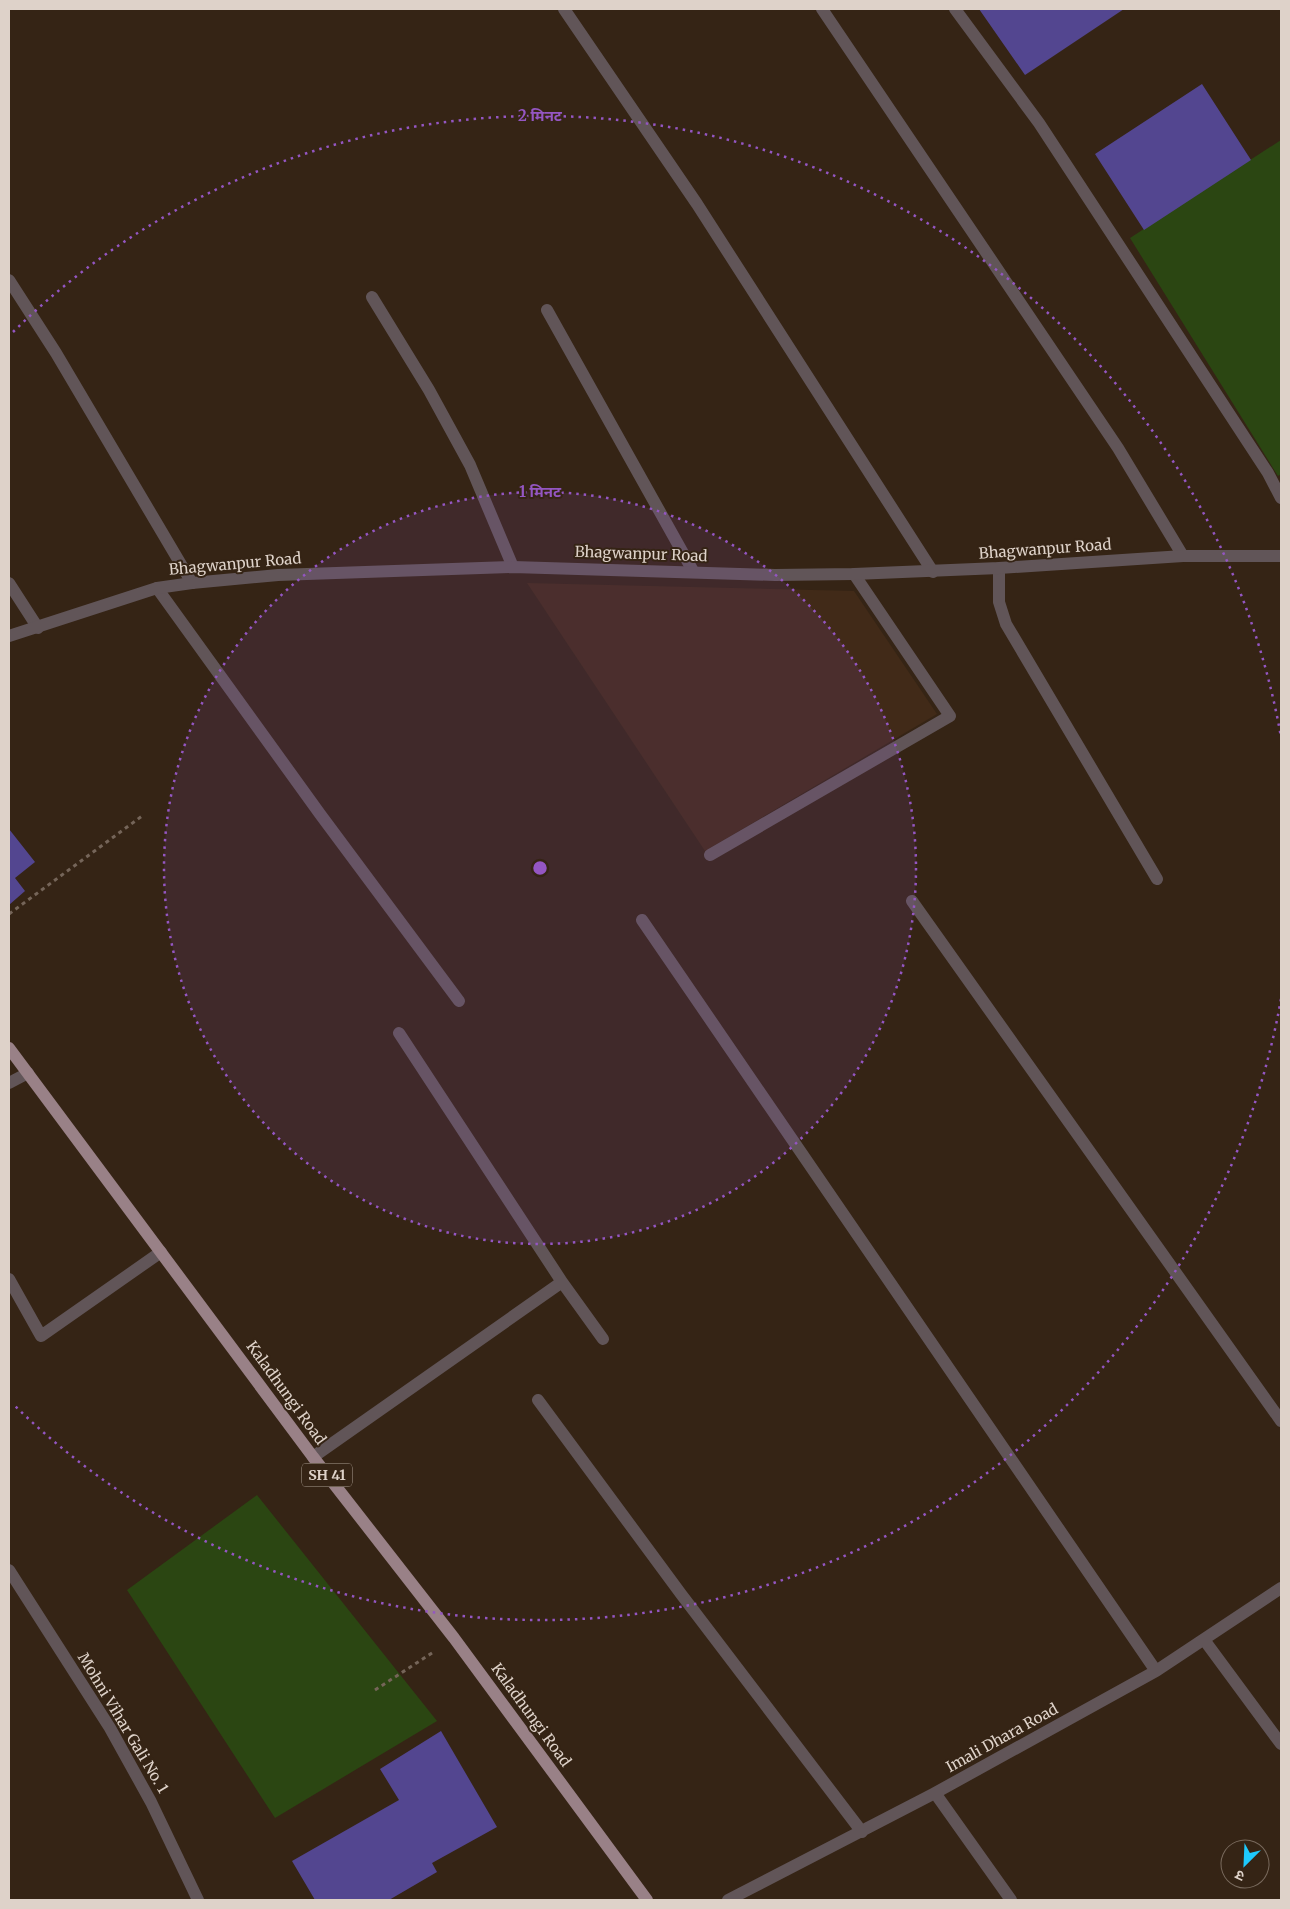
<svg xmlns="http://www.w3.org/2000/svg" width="1290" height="1909" font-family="Merriweather,'Noto Sans Devanagari',serif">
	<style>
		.built { fill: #412a18 }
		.green { fill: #2b4612 }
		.building { fill: #534690 }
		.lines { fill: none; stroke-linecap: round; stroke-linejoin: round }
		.path { stroke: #756559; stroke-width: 3; stroke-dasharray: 4 4; stroke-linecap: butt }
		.service { stroke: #615558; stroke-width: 12 }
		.minor { stroke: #615558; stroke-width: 12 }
		.tertiary { stroke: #615558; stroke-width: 12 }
		.primary { stroke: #998187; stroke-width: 12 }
		.ring { fill: none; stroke: #9456c2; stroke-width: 2.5; stroke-dasharray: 2.5 5 }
		.labels { text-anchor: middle; stroke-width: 4; stroke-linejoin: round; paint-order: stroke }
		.shield { fill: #352415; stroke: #ab9e93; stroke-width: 1 }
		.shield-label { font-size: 14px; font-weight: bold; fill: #ded2c9 }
		.street-label { font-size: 15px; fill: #ded2c9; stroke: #352415 }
		.centre { fill: #9456c2; stroke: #352415; stroke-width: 2.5 }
		.ring-label { font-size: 15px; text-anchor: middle; font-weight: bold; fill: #9456c2; stroke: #352415; stroke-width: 4; stroke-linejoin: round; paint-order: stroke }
	</style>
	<rect width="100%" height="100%" fill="#352415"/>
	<!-- built -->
	<path class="built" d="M527,583l327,8 83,123 -232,137z"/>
	<!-- green -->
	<path class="green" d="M1281,140v334l-3,2 -148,-238z
		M257,1495l180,226 -162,97 -148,-228z"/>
	<!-- building -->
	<path class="building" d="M979,9h145l-99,66z
		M1202,84l49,76 -107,70 -49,-76z
		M9,829l26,33 -20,16 10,13 -16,14z
		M441,1731l56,96 -65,36 5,9 -48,28h-74l-23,-39 107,-61 -19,-31z"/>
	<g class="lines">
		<!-- path -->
		<path class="path" d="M9,914l133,-98
			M375,1690l60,-39"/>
		<!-- service -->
		<path class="service" d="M955,9l84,114 229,350 13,25
			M999,568v34l7,22 151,255
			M9,1279l32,57 120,-84"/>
		<!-- minor -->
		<path class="minor" d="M564,9l133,195 236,368
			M822,9l296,439 65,108
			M9,280l47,73 136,230
			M372,297l57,93 41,75 43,102
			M547,310l146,261
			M9,583l29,45
			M157,588l163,226 139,187
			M710,855l240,-139 -96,-142
			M912,901l369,520
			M642,920l514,751
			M399,1033l163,249 41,57
			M538,1400l143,194 181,238
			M313,1457l249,-175
			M9,1570l101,158 41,74 47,98
			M1205,1641l76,103
			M935,1793l76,107
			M728,1900l207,-107 221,-122 125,-83"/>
		<!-- tertiary -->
		<path class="tertiary" d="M9,636l148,-48 35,-5 86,-8 235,-8 262,8 79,-1 145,-6 184,-12h98
			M9,1083l19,-10"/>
		<!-- primary -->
		<path class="primary" d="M9,1048l304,409 141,181 193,262"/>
	</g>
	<!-- distance rings -->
	<circle cx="540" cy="868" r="376" fill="#9456c2" fill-opacity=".12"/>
	<g class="ring">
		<circle cx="540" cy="868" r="376"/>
		<path d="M1281 999A752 752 0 0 1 13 1404M13 332A752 752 0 0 1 1281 737"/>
	</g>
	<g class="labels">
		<!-- shield labels -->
		<rect class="shield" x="302" y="1463.5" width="50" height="23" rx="4"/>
		<g class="shield-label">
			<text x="327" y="1480">SH 41</text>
		</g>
		<!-- street labels -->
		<g class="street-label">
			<text transform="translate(1045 549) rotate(-4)" y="5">Bhagwanpur Road</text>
			<text transform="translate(641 554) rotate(2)" y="5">Bhagwanpur Road</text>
			<text transform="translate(235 564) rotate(-5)" y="5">Bhagwanpur Road</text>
			<text transform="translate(286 1393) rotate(54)" y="5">Kaladhungi Road</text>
			<text transform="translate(531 1715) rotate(54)" y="5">Kaladhungi Road</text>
			<text transform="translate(123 1723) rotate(59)" y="5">Mohni Vihar Gali No. 1</text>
			<text transform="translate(1002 1738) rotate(-29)" y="5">Imali Dhara Road</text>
		</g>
	</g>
	<circle cx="540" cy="868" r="8" class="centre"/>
	<g class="ring-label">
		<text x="540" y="121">2 मिनट</text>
		<text x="540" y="497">1 मिनट</text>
	</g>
	<!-- border -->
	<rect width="1290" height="1909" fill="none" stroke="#ded2c9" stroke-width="20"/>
	<!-- north arrow -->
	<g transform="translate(1245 1864) rotate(204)"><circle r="24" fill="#352415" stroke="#796a5d"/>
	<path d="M0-4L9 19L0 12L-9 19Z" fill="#1ec9fd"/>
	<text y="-8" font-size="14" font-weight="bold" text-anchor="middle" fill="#ded2c9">उ</text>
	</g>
</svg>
